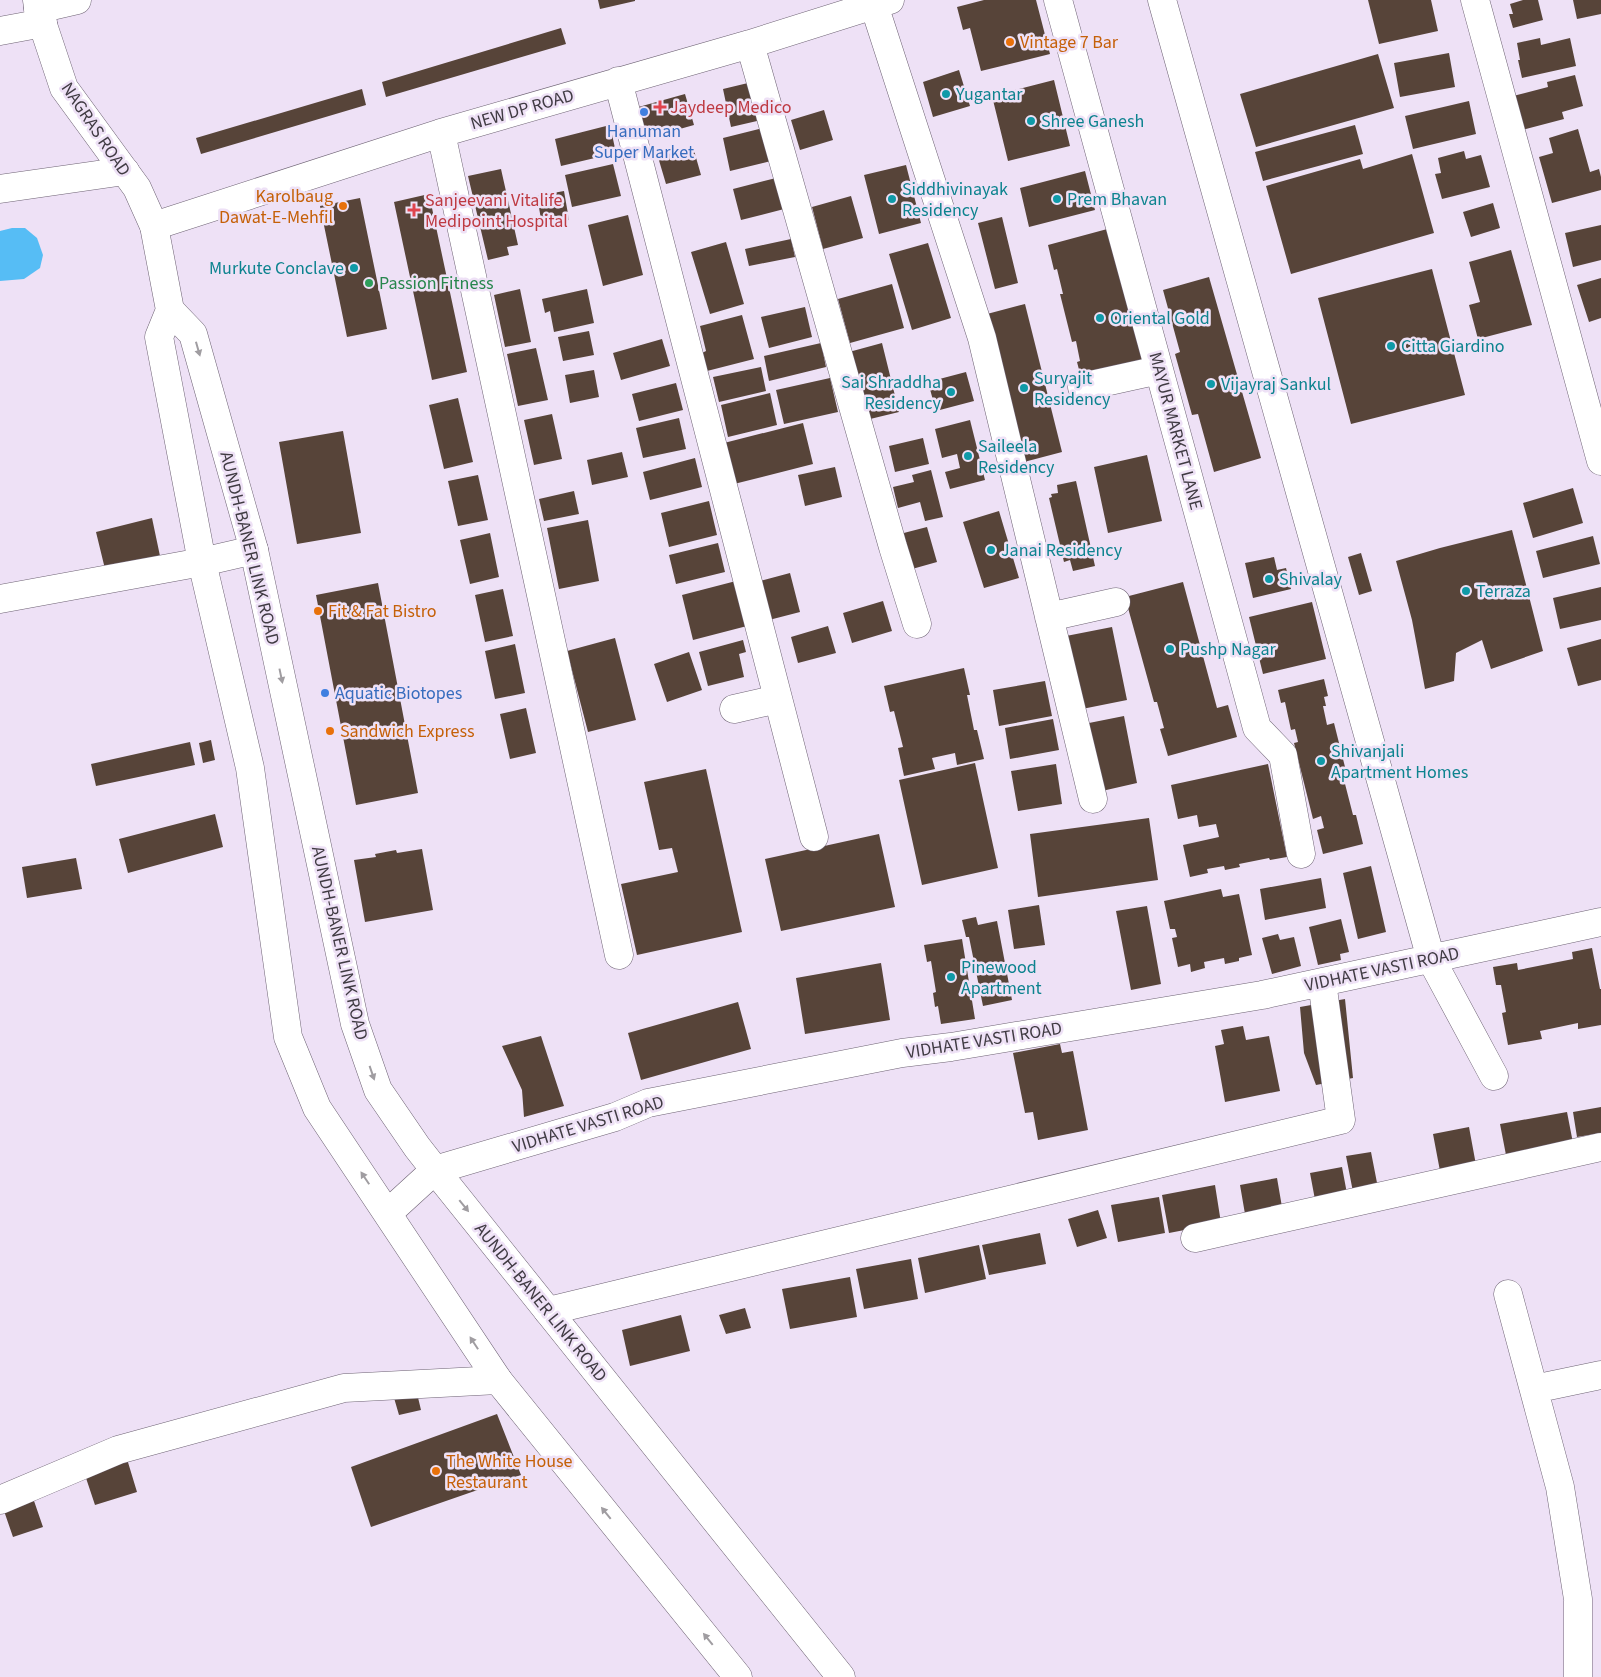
<svg xmlns="http://www.w3.org/2000/svg" width="1601" height="1677" font-family="'Source Sans 3',sans-serif">
	<style>
		.water { fill: #56bdf5 }
		.building { fill: #574439 }
		.lines { fill: none; stroke-linecap: round; stroke-linejoin: round }
		.minor-casing { stroke: #6e6374; stroke-width: 29 }
		.major-casing { stroke: #6e6374; stroke-width: 29 }
		.minor { stroke: #fff; stroke-width: 28 }
		.major { stroke: #fff; stroke-width: 28 }
		.oneway { fill: #a09da1 }
		.food-dot { fill: #e8710a; stroke: #eee1f6; stroke-width: 2 }
		.culture-dot { fill: #0f9aa8; stroke: #eee1f6; stroke-width: 2 }
		.health-dot { fill: #e0444e; stroke: #eee1f6; stroke-width: 2 }
		.shop-dot { fill: #3f7fe0; stroke: #eee1f6; stroke-width: 2 }
		.leisure-dot { fill: #2e9e5b; stroke: #eee1f6; stroke-width: 2 }
		.labels { text-anchor: middle; stroke-width: 5; stroke-linejoin: round; paint-order: stroke }
		.food-label { font-size: 18px; fill: #c56008; stroke: #eee1f6; text-anchor: start }
		.culture-label { font-size: 18px; fill: #0d838f; stroke: #eee1f6; text-anchor: start }
		.health-label { font-size: 18px; fill: #be3a42; stroke: #eee1f6; text-anchor: start }
		.street-label { font-size: 18px; fill: #403b43; stroke: #eee1f6 }
		.shop-label { font-size: 18px; fill: #366cbe; stroke: #eee1f6 }
		.leisure-label { font-size: 18px; fill: #27864d; stroke: #eee1f6; text-anchor: start }
	</style>
	<rect width="100%" height="100%" fill="#eee1f6"/>
	<!-- water -->
	<path class="water" d="M12,228h13l12,10 6,17 -3,13 -16,11 -24,2v-50z"/>
	<!-- building -->
	<path class="building" d="M598,0h37v1l-35,8z
		M984,0h52l14,54 -69,17 -11,-43 -7,2 -6,-23z
		M1368,0h63l7,31 -59,13z
		M1523,0h15l5,20 -30,8 -4,-14h4l-3,-10z
		M1573,0h28v14l-24,5z
		M561,28l5,16 -180,53 -4,-15z
		M1540,38l1,7 29,-7 6,28 -54,12 -4,-18h2l-3,-17z
		M1449,53l6,34 -55,10 -6,-34z
		M1378,54l16,54 -138,39 -16,-53z
		M959,70l11,36 -37,11 -10,-35z
		M1575,75l8,31 -21,6 2,7 -42,11 -9,-34 35,-9 -1,-5z
		M1054,80l16,66 -62,15 -16,-65z
		M748,83l9,38 -26,6 -8,-38z
		M362,89l4,16 -165,49 -5,-16z
		M685,94l9,31 -50,14 -9,-31z
		M1469,101l7,33 -63,15 -8,-33z
		M824,110l9,30 -33,10 -9,-30z
		M610,125l6,28 -55,13 -6,-27z
		M1355,125l8,29 -100,27 -8,-29z
		M763,128l8,33 -41,10 -7,-33z
		M1578,129l12,43 9,-3 2,8v13l-49,13 -13,-46 14,-4 -4,-15z
		M693,147l8,28 -35,9 -8,-27z
		M1464,151l2,8 15,-4 9,32 -48,12 -7,-25 6,-1 -3,-15z
		M1412,154l22,79 -143,41 -25,-88 94,-27 3,10z
		M613,164l8,32 -49,11 -7,-32z
		M906,165l15,58 -42,11 -15,-59z
		M501,169l17,76 -11,2 2,8 -21,5 -20,-84z
		M1085,171l10,39 -66,17 -9,-39z
		M780,177l8,31 -47,12 -8,-31z
		M564,191l5,29 -27,5 -5,-29z
		M429,194l38,178 -35,8 -38,-178z
		M851,196l12,42 -40,11 -11,-42z
		M360,198l27,131 -40,8 -27,-131z
		M1493,203l7,25 -29,9 -8,-25z
		M628,215l15,60 -40,11 -15,-61z
		M1002,217l16,66 -23,6 -17,-66z
		M1601,225v35l-28,7 -8,-34z
		M1111,228l38,141 -66,16 -6,-23 3,-1 -4,-20 -4,1 -12,-48h3l-6,-25 -3,1 -6,-25z
		M791,239l4,18 -46,9 -4,-17z
		M726,242l18,62 -34,10 -19,-62z
		M928,243l23,75 -39,12 -23,-76z
		M1511,250l21,75 -54,14 -9,-34 11,-3 -11,-40z
		M1432,269l33,126 -114,29 -33,-126z
		M1209,277l52,181 -47,14 -16,-58 -6,1 -17,-61 5,-2 -17,-62z
		M1601,278v40l-12,4 -12,-37z
		M892,284l12,44 -54,15 -12,-44z
		M520,289l11,53 -26,5 -11,-52z
		M587,289l7,34 -40,9 -4,-21 -5,2 -3,-14z
		M1025,304l37,148 -38,10 -37,-148z
		M805,307l7,30 -43,11 -8,-31z
		M742,315l12,44 -47,12 -5,-18 4,-2 -6,-25z
		M589,331l5,24 -31,6 -5,-24z
		M662,339l8,27 -49,14 -8,-27z
		M821,343l5,24 -57,14 -5,-25z
		M882,343l17,69 -33,8 -17,-68z
		M536,348l12,52 -30,6 -11,-52z
		M761,367l5,24 -47,11 -6,-25z
		M594,370l5,27 -29,6 -5,-28z
		M966,372l8,29 -38,10 -8,-29z
		M830,378l8,34 -54,12 -8,-34z
		M676,383l7,27 -44,11 -7,-27z
		M770,393l7,32 -49,12 -7,-32z
		M458,398l15,64 -29,7 -15,-64z
		M552,414l10,45 -28,6 -10,-45z
		M679,418l7,31 -43,9 -7,-30z
		M970,420l15,60 -35,9 -5,-17 15,-4 -3,-14 -15,4 -7,-29z
		M803,423l10,41 -79,20 -10,-41z
		M343,431l18,102 -64,11 -18,-102z
		M923,438l6,26 -34,8 -6,-26z
		M622,452l6,25 -36,8 -5,-25z
		M1147,455l15,66 -54,12 -14,-66z
		M695,458l7,29 -52,13 -7,-28z
		M835,467l7,30 -37,9 -7,-31z
		M931,470l12,47 -18,4 -5,-19 -22,6 -5,-21 21,-5 -2,-7z
		M478,475l10,45 -30,6 -10,-45z
		M1076,481l19,85 -22,5 -3,-11 -6,2 -15,-64 3,-1 -1,-3 7,-1 -1,-8z
		M1573,488l10,35 -50,15 -10,-35z
		M574,491l5,23 -35,7 -5,-22z
		M709,501l8,34 -48,12 -8,-34z
		M999,511l20,67 -35,10 -21,-66z
		M152,518l8,38 -55,13 -9,-37z
		M588,520l11,61 -40,8 -12,-61z
		M927,527l10,35 -32,9 -9,-36z
		M1512,530l31,121 -52,18 -9,-29 -26,13 -2,28 -29,8 -13,-69 -16,-59 44,-13z
		M490,533l9,44 -29,7 -10,-44z
		M1593,536l7,28 -57,14 -7,-27z
		M718,543l7,29 -49,12 -7,-29z
		M1361,553l11,38 -13,4 -11,-38z
		M1274,557l3,13 9,-2 5,21 -38,9 -8,-35z
		M790,573l10,39 -31,8 -9,-39z
		M736,581l11,45 -54,14 -11,-45z
		M1183,582l34,126 11,-3 9,32 -69,19 -8,-27 4,-1 -7,-26h-3l-29,-105z
		M378,583l40,210 -62,12 -40,-210z
		M1601,587v33l-41,9 -7,-31z
		M503,589l10,47 -28,6 -10,-47z
		M883,601l9,30 -40,12 -9,-30z
		M1312,602l14,57 -63,15 -14,-57z
		M828,626l8,27 -38,10 -7,-26z
		M1112,627l15,73 -50,10 -16,-73z
		M615,638l21,82 -48,12 -21,-81z
		M1601,639v41l-23,6 -11,-38z
		M743,640l3,12 -7,2 5,23 -36,9 -9,-34z
		M515,644l10,49 -30,6 -10,-48z
		M689,652l13,38 -35,12 -13,-38z
		M964,668l6,27h-3l7,35h3l7,29 -27,6 -2,-12 -23,5 3,11 -31,7 -6,-28 5,-1 -9,-36 -4,1 -6,-26z
		M1324,679l4,17 -4,1 2,9h-3l4,19 7,-2 14,56 -4,1 9,35h3l7,29 -40,10 -6,-24 7,-2 -3,-12 -8,3 -19,-76 4,-1 -3,-13 -4,1 -6,-28 -4,1 -3,-13z
		M1045,681l7,35 -53,10 -6,-36z
		M526,708l10,45 -26,6 -10,-45z
		M1124,716l13,67 -35,8 -13,-68z
		M1053,719l6,31 -49,9 -5,-31z
		M211,740l4,20 -12,3 -4,-20z
		M190,742l5,23 -99,21 -5,-22z
		M975,763l23,105 -76,17 -23,-105z
		M1056,764l6,40 -44,7 -7,-40z
		M1268,764l19,93 -17,3 -1,-2 -30,6 1,3 -15,3 -1,-4 -17,3 1,4 -18,4 -7,-32 36,-8 -3,-13 -17,3 -2,-12 -19,4 -7,-34z
		M706,769l36,163 -105,23 -16,-71 57,-12 -6,-24 -13,2 -15,-68z
		M215,814l8,33 -95,26 -9,-34z
		M1149,818l9,62 -120,17 -8,-63z
		M879,834l16,73 -114,24 -16,-72z
		M422,849l11,61 -68,12 -11,-62 22,-3 -1,-3 21,-4 1,3z
		M76,858l6,31 -55,9 -5,-31z
		M1371,866l15,66 -28,7 -15,-66z
		M1321,878l5,30 -61,12 -5,-31z
		M1221,889l2,8 16,-3 13,61 -13,3v3l-14,3 -1,-6 -20,4 1,6 -14,4 -1,-8 -12,3 -6,-29 5,-1 -2,-8h-5l-6,-28z
		M1039,905l6,40 -31,4 -6,-39z
		M1147,906l14,78 -30,6 -15,-79z
		M976,917l2,8 19,-4 15,79 -29,6 -14,-69h-3l-4,-17z
		M1341,919l8,33 -9,2 1,6 -23,5 -9,-38z
		M1278,934l2,6 14,-3 7,29 -29,8 -10,-36z
		M962,939l13,80 -34,5 -3,-18 -3,1 -2,-14 3,-1 -5,-31 -4,1 -3,-17z
		M1592,948l8,41h1v36l-23,4v-6l-38,8 2,8 -34,6 -6,-32 4,-1 -5,-27h-5l-3,-18 24,-4 1,7 55,-11 -1,-7z
		M881,963l9,57 -85,14 -9,-56z
		M1345,999l8,79 -37,7 -12,-32 -4,-46z
		M738,1002l13,47 -110,31 -13,-47z
		M1243,1026l3,14 23,-4 11,55 -55,11 -10,-56 9,-2 -3,-14z
		M541,1036l23,70 -40,11 -2,-27 -20,-44z
		M1060,1044l2,9 11,-2 15,79 -50,10 -5,-28 -8,1 -12,-60z
		M1601,1107v26l-24,4 -4,-25z
		M1567,1112l6,31 -67,12 -6,-31z
		M1469,1127l7,38 -36,6 -7,-37z
		M1371,1152l7,36 -25,4 -7,-36z
		M1342,1167l6,32 -32,6 -6,-32z
		M1277,1178l5,29 -37,7 -5,-29z
		M1215,1185l6,38 -52,10 -7,-38z
		M1159,1197l6,36 -47,9 -7,-37z
		M1098,1210l9,28 -30,9 -9,-28z
		M1040,1233l6,31 -57,11 -7,-30z
		M979,1245l7,34 -61,14 -7,-35z
		M911,1259l7,40 -54,10 -8,-40z
		M850,1277l7,40 -67,12 -8,-40z
		M745,1308l6,20 -25,6 -7,-19z
		M681,1315l9,36 -60,15 -8,-36z
		M415,1385l6,25 -22,5 -7,-24z
		M497,1414l24,61 -150,52 -20,-60z
		M127,1459l10,33 -42,13 -11,-33z
		M33,1498l10,29 -30,10 -10,-29z"/>
	<g class="lines">
		<!-- minor casing -->
		<g class="minor-casing">
			<path id="minor" d="M1058,0l199,728 26,27 18,99
				M1162,0l269,959 63,117
				M1475,0l126,461
				M874,5l108,333 111,461
				M38,9l39,-9
				M0,31l43,-8
				M750,44l143,503 24,77
				M618,81l196,756
				M441,133l178,822
				M0,189l125,-18
				M154,226l287,-93 309,-89 140,-44
				M1082,387l77,-17
				M0,599l202,-37 52,-12
				M1049,617l67,-15
				M734,709l44,-10
				M388,1213l47,-43 180,-53 33,-14 254,-50 49,-6 311,-52 339,-73
				M1195,1238l406,-91
				M1508,1294l52,193 18,112v78
				M548,1311l793,-191 -19,-138
				M1534,1389l67,-14
				M0,1500l118,-50 226,-62 154,-8"/>
		</g>
		<!-- major casing -->
		<g class="major-casing">
			<path id="major" d="M37,0l2,13 25,75 73,100 17,38 16,84 23,24 61,216 101,474 23,66 39,57 18,23 406,507
				M170,310l-11,27 43,225 48,206 38,269 29,71 181,272 240,297"/>
		</g>
		<!-- minor -->
		<use href="#minor" class="minor"/>
		<!-- major -->
		<use href="#major" class="major"/>
	</g>
	<!-- one-way arrows -->
	<defs><path id="oneway-solid" d="M-6-.8H1V-3.2L6.5 0L1 3.2V.8H-6Z" transform="scale(1.25)"/></defs>
	<g class="oneway">
		<use href="#oneway-solid" transform="translate(198 349) rotate(74)"/>
		<use href="#oneway-solid" transform="translate(281 676) rotate(78)"/>
		<use href="#oneway-solid" transform="translate(372 1073) rotate(71)"/>
		<use href="#oneway-solid" transform="translate(365 1178) rotate(-124)"/>
		<use href="#oneway-solid" transform="translate(464 1206) rotate(51)"/>
		<use href="#oneway-solid" transform="translate(474 1343) rotate(-123)"/>
		<use href="#oneway-solid" transform="translate(606 1513) rotate(-129)"/>
		<use href="#oneway-solid" transform="translate(708 1639) rotate(-129)"/>
	</g>
	<!-- markers -->
	<g class="food-dot">
		<circle cx="1010" cy="42" r="5"/>
		<circle cx="343" cy="206" r="5"/>
		<circle cx="318" cy="611" r="5"/>
		<circle cx="330" cy="731" r="5"/>
		<circle cx="436" cy="1471" r="5"/>
	</g>
	<g class="culture-dot">
		<circle cx="946" cy="94" r="5"/>
		<circle cx="1031" cy="121" r="5"/>
		<circle cx="892" cy="199" r="5"/>
		<circle cx="1057" cy="199" r="5"/>
		<circle cx="354" cy="268" r="5"/>
		<circle cx="1100" cy="318" r="5"/>
		<circle cx="1391" cy="346" r="5"/>
		<circle cx="1211" cy="384" r="5"/>
		<circle cx="1024" cy="388" r="5"/>
		<circle cx="951" cy="392" r="5"/>
		<circle cx="968" cy="456" r="5"/>
		<circle cx="991" cy="550" r="5"/>
		<circle cx="1269" cy="579" r="5"/>
		<circle cx="1466" cy="591" r="5"/>
		<circle cx="1170" cy="649" r="5"/>
		<circle cx="1321" cy="761" r="5"/>
		<circle cx="951" cy="977" r="5"/>
	</g>
	<g class="health-dot">
		<path d="M657.5 99.5h5v5h5v5h-5v5h-5v-5h-5v-5h5z"/>
		<path d="M411.5 202.5h5v5h5v5h-5v5h-5v-5h-5v-5h5z"/>
	</g>
	<g class="shop-dot">
		<circle cx="644" cy="112" r="5"/>
		<circle cx="325" cy="693" r="5"/>
	</g>
	<circle class="leisure-dot" cx="369" cy="283" r="5"/>
	<g class="labels">
		<!-- food labels -->
		<g class="food-label">
			<text x="1020" y="48">Vintage 7 Bar</text>
			<text x="333" y="202" text-anchor="end">Karolbaug<tspan x="333" dy="21">Dawat-E-Mehfil</tspan></text>
			<text x="328" y="617">Fit &amp; Fat Bistro</text>
			<text x="340" y="737">Sandwich Express</text>
			<text x="446" y="1467">The White House<tspan x="446" dy="21">Restaurant</tspan></text>
		</g>
		<!-- culture labels -->
		<g class="culture-label">
			<text x="956" y="100">Yugantar</text>
			<text x="1041" y="127">Shree Ganesh</text>
			<text x="902" y="195">Siddhivinayak<tspan x="902" dy="21">Residency</tspan></text>
			<text x="1067" y="205">Prem Bhavan</text>
			<text x="344" y="274" text-anchor="end">Murkute Conclave</text>
			<text x="1110" y="324">Oriental Gold</text>
			<text x="1401" y="352">Citta Giardino</text>
			<text x="1034" y="384">Suryajit<tspan x="1034" dy="21">Residency</tspan></text>
			<text x="941" y="388" text-anchor="end">Sai Shraddha<tspan x="941" dy="21">Residency</tspan></text>
			<text x="1221" y="390">Vijayraj Sankul</text>
			<text x="978" y="452">Saileela<tspan x="978" dy="21">Residency</tspan></text>
			<text x="1001" y="556">Janai Residency</text>
			<text x="1279" y="585">Shivalay</text>
			<text x="1476" y="597">Terraza</text>
			<text x="1180" y="655">Pushp Nagar</text>
			<text x="1331" y="757">Shivanjali<tspan x="1331" dy="21">Apartment Homes</tspan></text>
			<text x="961" y="973">Pinewood<tspan x="961" dy="21">Apartment</tspan></text>
		</g>
		<!-- health labels -->
		<g class="health-label">
			<text x="670" y="113">Jaydeep Medico</text>
			<text x="425" y="206">Sanjeevani Vitalife<tspan x="425" dy="21">Medipoint Hospital</tspan></text>
		</g>
		<!-- street labels -->
		<g class="street-label">
			<text transform="translate(522 109) rotate(-16)" y="6">NEW DP ROAD</text>
			<text transform="translate(96 129) rotate(56)" y="6">NAGRAS ROAD</text>
			<text transform="translate(1176 431) rotate(75)" y="6">MAYUR MARKET LANE</text>
			<text transform="translate(250 548) rotate(76)" y="6">AUNDH-BANER LINK ROAD</text>
			<text transform="translate(340 943) rotate(77)" y="6">AUNDH-BANER LINK ROAD</text>
			<text transform="translate(1382 969) rotate(-12)" y="6">VIDHATE VASTI ROAD</text>
			<text transform="translate(984 1040) rotate(-9)" y="6">VIDHATE VASTI ROAD</text>
			<text transform="translate(588 1124) rotate(-17)" y="6">VIDHATE VASTI ROAD</text>
			<text transform="translate(541 1302) rotate(51)" y="6">AUNDH-BANER LINK ROAD</text>
		</g>
		<!-- shop labels -->
		<g class="shop-label">
			<text x="644" y="137">Hanuman<tspan x="644" dy="21">Super Market</tspan></text>
			<text x="335" y="699" text-anchor="start">Aquatic Biotopes</text>
		</g>
		<!-- leisure labels -->
		<g class="leisure-label">
			<text x="379" y="289">Passion Fitness</text>
		</g>
	</g>
</svg>
